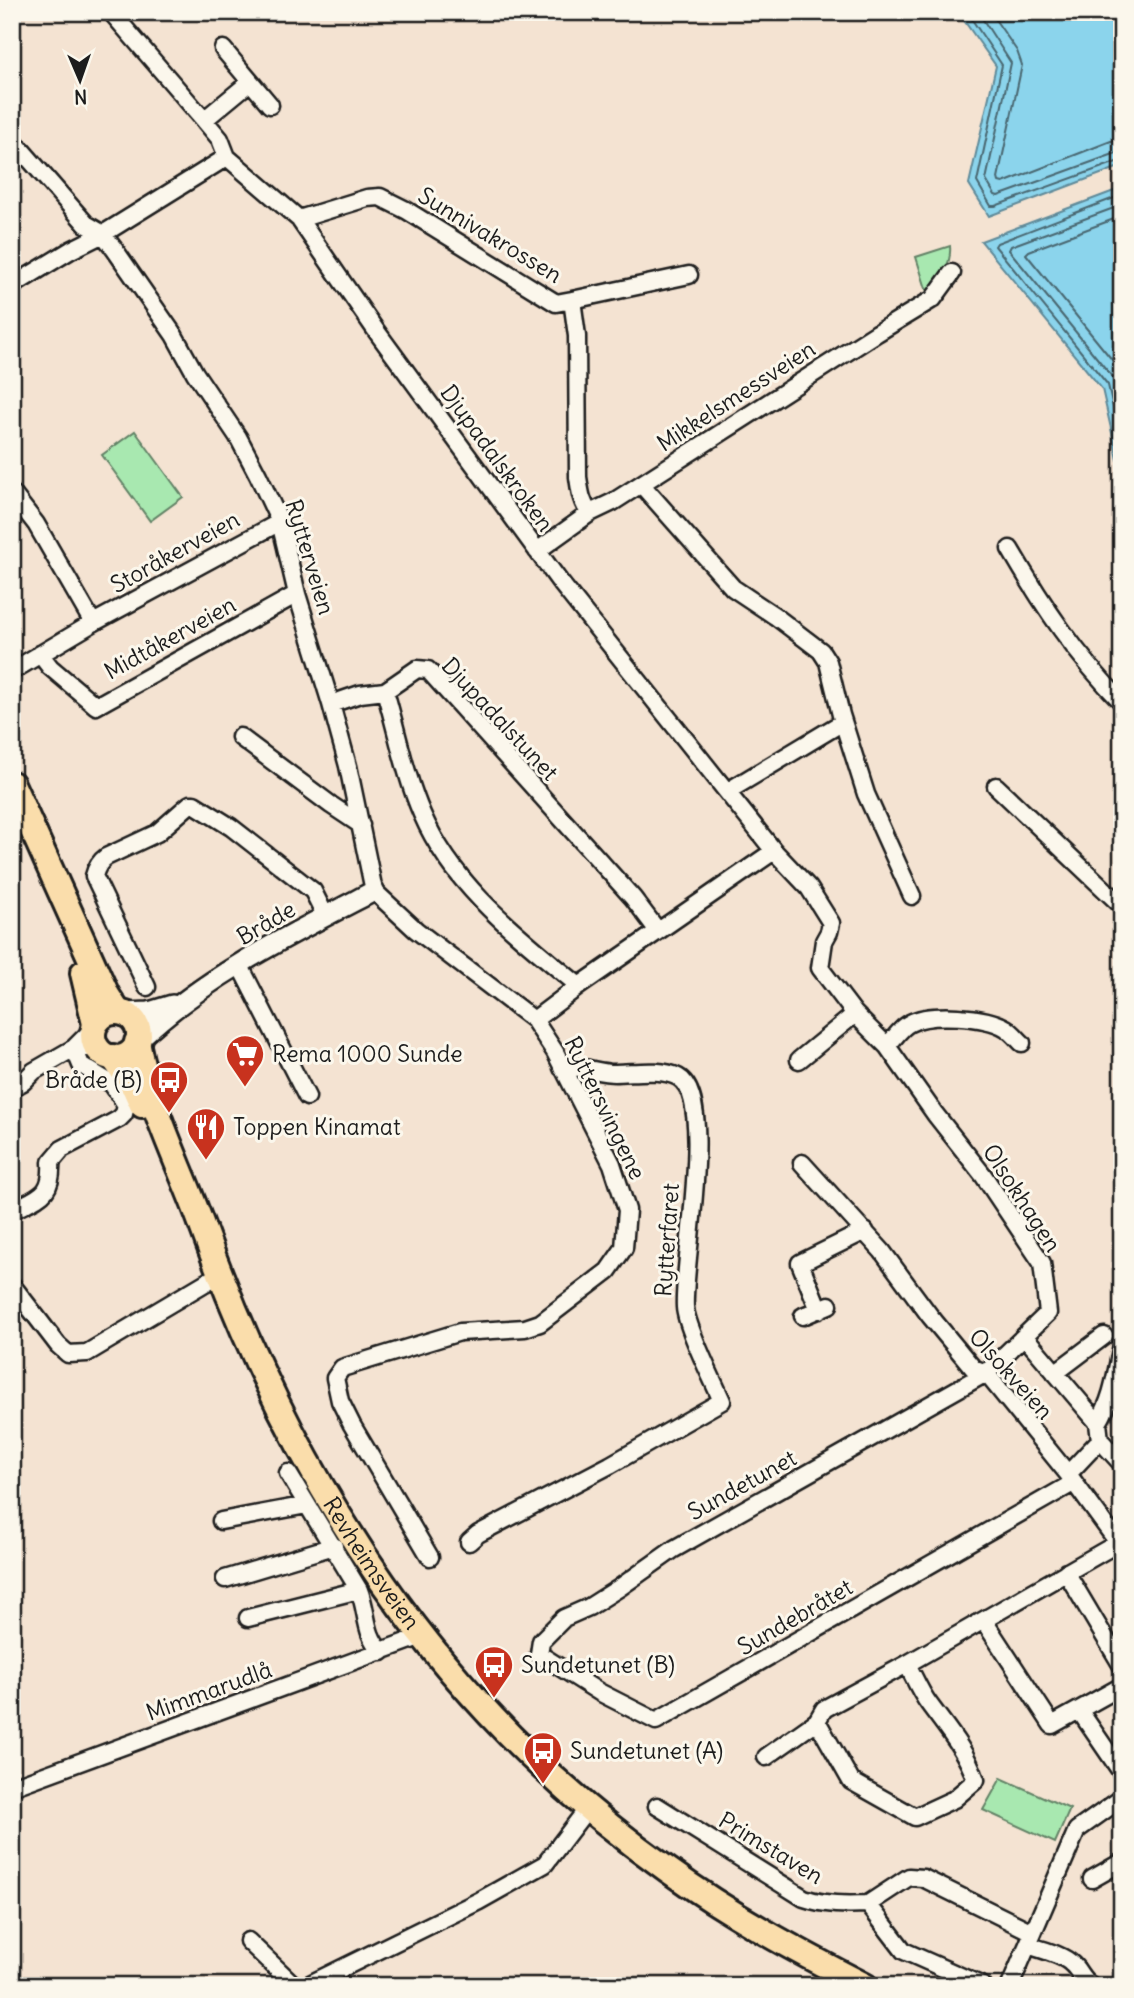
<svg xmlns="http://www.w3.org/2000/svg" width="1134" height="1998" font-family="Delius,sans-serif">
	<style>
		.green { fill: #a8e8b0; stroke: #628266; stroke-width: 2 }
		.water { fill: #8bd4ec; stroke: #5f8a99; stroke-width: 2 }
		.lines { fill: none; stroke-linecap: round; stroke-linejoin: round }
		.shore { stroke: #48666f; stroke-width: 2 }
		.minor-casing { stroke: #1c1c1c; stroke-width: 21 }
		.tertiary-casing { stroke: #1c1c1c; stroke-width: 24 }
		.primary-casing { stroke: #1c1c1c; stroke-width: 30 }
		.minor { stroke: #fbf7ec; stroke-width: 16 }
		.tertiary { stroke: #fbf7ec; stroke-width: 19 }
		.primary { stroke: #faddab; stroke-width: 24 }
		.labels { text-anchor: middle; stroke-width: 6; stroke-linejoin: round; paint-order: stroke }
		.street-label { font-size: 23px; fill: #1c1c1c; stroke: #fbf7ec }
		.poi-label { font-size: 23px; fill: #1c1c1c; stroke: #fbf7ec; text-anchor: start }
	</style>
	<rect width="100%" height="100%" fill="#f4e3d2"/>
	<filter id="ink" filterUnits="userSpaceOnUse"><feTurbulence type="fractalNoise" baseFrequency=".0143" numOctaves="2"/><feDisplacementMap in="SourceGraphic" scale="14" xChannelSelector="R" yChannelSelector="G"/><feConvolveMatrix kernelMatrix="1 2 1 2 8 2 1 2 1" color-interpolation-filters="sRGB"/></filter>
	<g filter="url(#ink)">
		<!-- green -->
		<path class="green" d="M950,246c2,20 -11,34 -22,49l-12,-38z
			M135,431l48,66 -33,24 -48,-66z
			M1001,1778l69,31 -15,34 -72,-33z"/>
		<!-- water -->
		<path class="water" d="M958,12h164v154l-133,50 -20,-32 27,-118z
			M1122,188v289l-20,-88 -121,-148z"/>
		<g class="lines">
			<!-- shore -->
			<path class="shore" d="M967,12l35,53 -25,117 14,24h4l127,-46
				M978,12l33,51 -25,117 9,15 3,1 124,-45
				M990,12l27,39 5,14 -24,113 1,4 4,1 108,-42 11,-1
				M1122,195l-125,48 -2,3 113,139 14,62
				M1122,205l-111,41 -2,4 105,129 8,27
				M1122,216l-93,35 -3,3 96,118"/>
			<!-- minor casing -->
			<g class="minor-casing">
				<path id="minor" d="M111,12l93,108 16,19 7,18
					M223,49l47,56
					M204,120l46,-38
					M12,139l74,85 17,10 12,16 59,85 21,38 43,64 20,38 22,47 17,72 34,110 17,62 26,125 42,39 118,90 21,32 57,112 15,46 -3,38 -16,23 -68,52 -15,5 -65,4 -118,36 -7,10 5,23 12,24 78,132
					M227,157l72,62 78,113 183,250 214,269 35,37 22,35 -2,9 -5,9 -4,27 35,46 32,32 48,68 48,61 59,88 6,50 -62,60 -312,176 -55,39 -30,19 -25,11 -23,23 -2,13 60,38 57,29 417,-238
					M299,219l68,-21 13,-1 26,13 150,93 16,-3 5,36 1,141c2,13 3,26 12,36
					M12,286l59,-36 32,-16 124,-77
					M572,300l117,-25
					M641,484l92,104 42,28 46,35 7,11 13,53 25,79 46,102
					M12,493l24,31 57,99
					M1010,549c32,55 67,108 112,153
					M537,551l53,-38 23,-11 264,-169 56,-34 19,-26
					M40,654l10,13 46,39 201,-112
					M12,671l81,-48 187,-101
					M331,704l29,-10 25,-3
					M240,737l91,68 30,20
					M996,786l126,120
					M728,791l115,-69
					M240,966l67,131
					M579,986c-61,-51 -125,-98 -157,-172 -17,-39 -25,-83 -37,-123l32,-22 11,1 205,228 25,33
					M147,987l-53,-111c2,-8 5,-14 12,-19l51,-24 33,-29h4l37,23 82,64 13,26
					M534,1020l45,-34 195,-135
					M94,1028l-20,20h23
					M887,1046c7,-7 14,-19 23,-23 20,-11 76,-7 96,5 6,4 11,10 16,15
					M799,1060l56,-46
					M12,1088l11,-6 11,-11 40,-23 7,17 31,19 14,21 -2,9 -5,5 -57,30 -11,13c2,34 -12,34 -39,49
					M802,1163l80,88 48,65 43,52 13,5 82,101 54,74
					M12,1285l46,60 10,9 19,-1 133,-79
					M819,1310l-19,-47 65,-32
					M803,1316l26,-11
					M1025,1337l73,86
					M1055,1373l49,-37
					M1100,1440l22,24
					M288,1473l71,117c9,22 5,45 23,62
					M1068,1474l32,-34 -2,-17c15,-24 18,-50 24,-78
					M221,1521l86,-16
					M469,1542l9,-8 132,-69 112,-64c-9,-21 -36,-74 -37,-94 -3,-43 32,-209 -7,-230 -17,-9 -44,-4 -63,-4 -18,0 -35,-9 -53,-5
					M1066,1572l56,94
					M225,1579l109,-33
					M248,1618l111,-28
					M984,1621l68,104 70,-39
					M1079,1710l43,63
					M817,1721l34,60 64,36 39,-18 22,-19c-11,-31 -28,-50 -47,-76 -9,-12 -15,-27 -22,-40
					M766,1757l51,-36 7,-12 83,-45 211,-121
					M12,1787l410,-151
					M657,1806l147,92c21,7 42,7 64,6l36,47 79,35
					M1092,1879l30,-17
					M868,1904l41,-27 14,1 109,54
					M248,1941l47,45
					M1028,1945c13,5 34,9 44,19 8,7 9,16 20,22
					M306,1986l173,-85 66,-37 42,-55
					M1010,1986l67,-156 45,-32"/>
			</g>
			<!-- tertiary casing -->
			<g class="tertiary-casing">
				<path id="tertiary" d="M124,1013l25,-1 23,-7
					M138,1040c67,-64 155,-107 236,-149"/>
			</g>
			<!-- primary casing -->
			<g class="primary-casing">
				<g id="primary">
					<path d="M12,784l95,211 11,17"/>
					<path d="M83,973l12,51"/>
					<circle cx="116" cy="1035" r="23"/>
					<path id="s1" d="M137,1042c12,63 42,121 64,181 94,262 237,484 467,647 62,45 129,81 197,116"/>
					<path d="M113,1057l21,30 8,18"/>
				</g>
			</g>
			<!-- minor -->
			<use href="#minor" class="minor"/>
			<!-- tertiary -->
			<use href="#tertiary" class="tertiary"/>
			<!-- primary -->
			<use href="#primary" class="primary"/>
		</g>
	</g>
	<!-- icons -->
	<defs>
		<g id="supermarket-pin" transform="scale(2.0125)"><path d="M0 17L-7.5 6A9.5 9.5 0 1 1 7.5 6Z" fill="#c8321e" stroke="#fbf7ec"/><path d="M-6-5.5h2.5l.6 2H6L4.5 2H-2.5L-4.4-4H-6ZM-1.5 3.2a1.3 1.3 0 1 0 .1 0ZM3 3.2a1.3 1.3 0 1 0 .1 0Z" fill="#fff"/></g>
		<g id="bus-pin" transform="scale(2.0125)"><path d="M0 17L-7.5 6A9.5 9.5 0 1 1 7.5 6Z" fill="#c8321e" stroke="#fbf7ec"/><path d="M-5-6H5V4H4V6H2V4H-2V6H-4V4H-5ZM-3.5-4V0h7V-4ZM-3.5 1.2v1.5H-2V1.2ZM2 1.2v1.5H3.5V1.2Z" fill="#fff"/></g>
		<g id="restaurant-pin" transform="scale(2.0125)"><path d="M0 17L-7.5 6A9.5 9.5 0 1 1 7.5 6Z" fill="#c8321e" stroke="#fbf7ec"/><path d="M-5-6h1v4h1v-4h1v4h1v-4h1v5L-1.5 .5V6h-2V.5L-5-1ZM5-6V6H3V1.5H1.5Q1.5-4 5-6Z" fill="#fff"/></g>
	</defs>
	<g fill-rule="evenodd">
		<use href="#supermarket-pin" x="245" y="1054"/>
		<use href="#bus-pin" x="169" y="1080"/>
		<use href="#restaurant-pin" x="206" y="1127"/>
		<use href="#bus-pin" x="494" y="1665"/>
		<use href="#bus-pin" x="543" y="1751"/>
	</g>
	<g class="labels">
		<!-- street labels -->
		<g class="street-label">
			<text transform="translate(490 235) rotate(31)" y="8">Sunnivakrossen</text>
			<text transform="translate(736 396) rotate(-33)" y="8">Mikkelsmessveien</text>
			<text transform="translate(497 458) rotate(54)" y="8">Djupadalskroken</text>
			<text transform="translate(175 552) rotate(-29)" y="8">Storåkerveien</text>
			<text transform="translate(310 557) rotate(73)" y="8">Rytterveien</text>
			<text transform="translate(170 638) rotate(-29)" y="8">Midtåkerveien</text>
			<text transform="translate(500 719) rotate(47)" y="8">Djupadalstunet</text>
			<text transform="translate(266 923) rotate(-30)" y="8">Bråde</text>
			<text transform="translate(605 1108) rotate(64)" y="8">Ryttersvingene</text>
			<text transform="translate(1022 1198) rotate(57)" y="8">Olsokhagen</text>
			<text transform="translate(667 1240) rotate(-86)" y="8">Rytterfaret</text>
			<text transform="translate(1011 1374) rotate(48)" y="8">Olsokveien</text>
			<text transform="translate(742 1485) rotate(-29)" y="8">Sundetunet</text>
			<text dy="8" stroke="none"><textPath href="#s1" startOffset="574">Revheimsveien</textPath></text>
			<text transform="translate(795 1617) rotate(-30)" y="8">Sundebråtet</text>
			<text transform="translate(209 1691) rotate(-20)" y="8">Mimmarudlå</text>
			<text transform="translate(771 1848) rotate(31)" y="8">Primstaven</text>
		</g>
		<!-- poi labels -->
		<g class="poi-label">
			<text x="272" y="1062">Rema 1000 Sunde</text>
			<text x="142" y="1088" text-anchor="end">Bråde (B)</text>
			<text x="233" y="1135">Toppen Kinamat</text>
			<text x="521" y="1673">Sundetunet (B)</text>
			<text x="570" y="1759">Sundetunet (A)</text>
		</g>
	</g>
	<!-- margin -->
	<rect width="1134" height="1998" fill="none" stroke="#fbf7ec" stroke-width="42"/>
	<rect x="21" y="21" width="1092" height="1956" fill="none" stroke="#1c1c1c" stroke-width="2.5" filter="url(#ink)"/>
	<!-- north arrow -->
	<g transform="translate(80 80) rotate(178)" stroke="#fbf7ec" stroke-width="5" paint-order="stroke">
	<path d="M0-5L12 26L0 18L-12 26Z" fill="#1c1c1c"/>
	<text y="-10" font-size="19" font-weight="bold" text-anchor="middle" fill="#1c1c1c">N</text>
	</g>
</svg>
